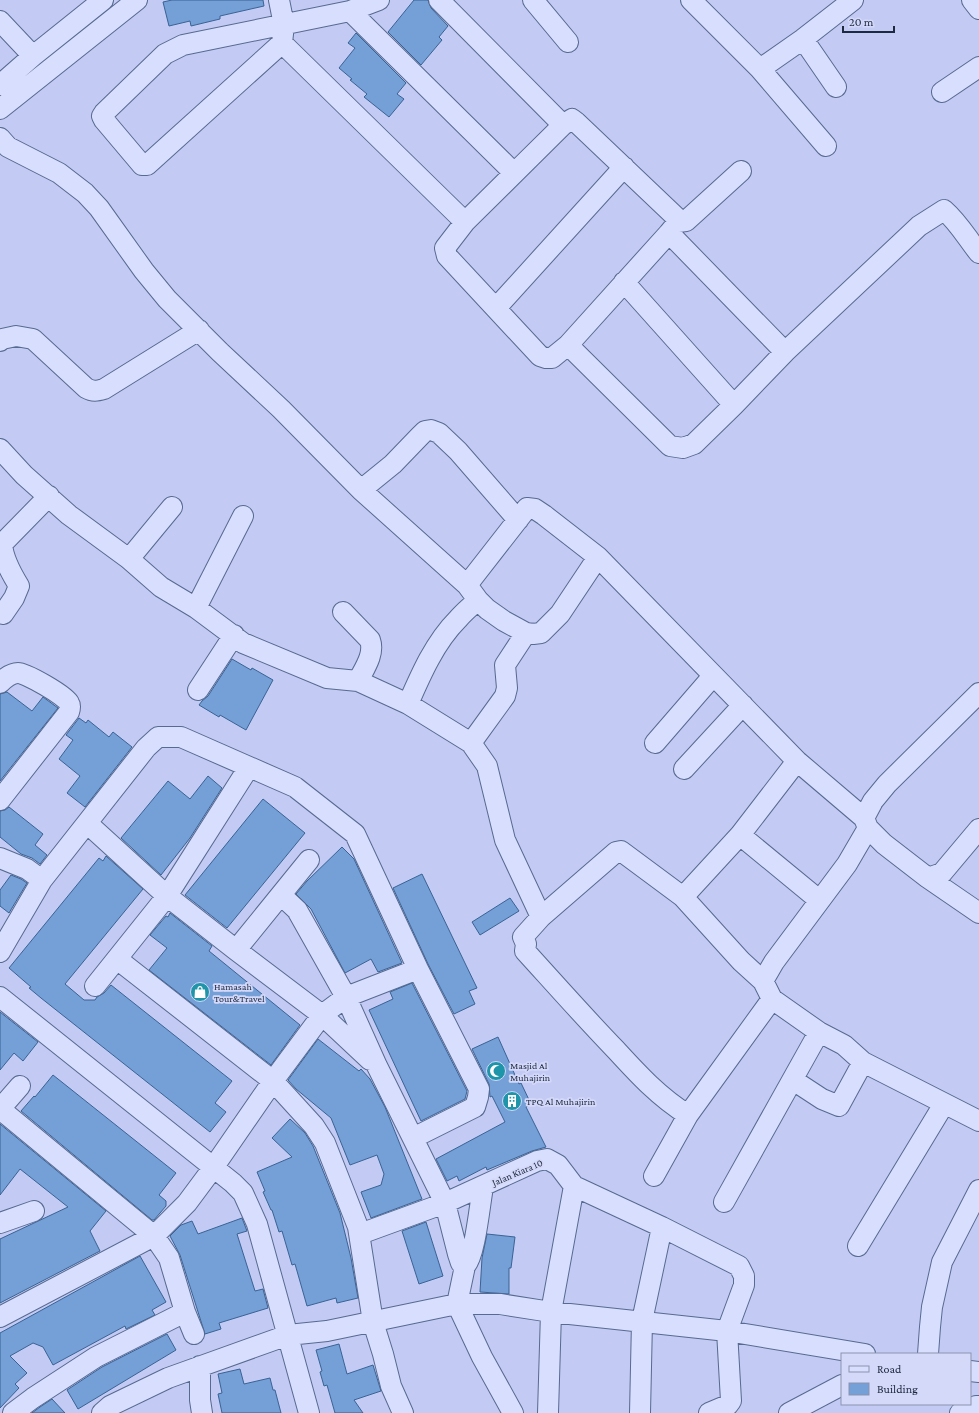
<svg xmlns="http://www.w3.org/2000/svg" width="979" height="1413" font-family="'Crimson Pro',serif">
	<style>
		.building { fill: #749fd7; stroke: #396394 }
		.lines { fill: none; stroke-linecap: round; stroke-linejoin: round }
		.minor-casing { stroke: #576a91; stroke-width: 22 }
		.minor { stroke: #d8defd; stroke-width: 20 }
		.labels { text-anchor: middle; stroke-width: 3.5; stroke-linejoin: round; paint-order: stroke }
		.poi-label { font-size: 10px; fill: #1d293f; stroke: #d4d9fa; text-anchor: start }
		.street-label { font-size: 10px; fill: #1d293f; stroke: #d4d9fa }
	</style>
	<rect width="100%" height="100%" fill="#c3caf4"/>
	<!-- building -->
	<path class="building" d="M172,0h91l1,6 -44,10v3l-29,7 -1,-5 -21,5 -6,-24z
		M414,0h14l3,8 17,18 -9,11 3,3 -21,25 -33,-33z
		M356,33l50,50 -9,11 7,5 -15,18 -25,-20 3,-3 -17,-14 2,-1 -13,-11 16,-20 -7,-5z
		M232,659l19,11 1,-2 21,12 -27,50 -26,-15 -1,2 -20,-12 3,-4 6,-5z
		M7,692l25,19 11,-14 15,11 -58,73v-87z
		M79,718l7,5 2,-3 21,17 4,-5 19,15 -47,60 -18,-14 13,-17 -21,-17 14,-19 -7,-5z
		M208,776l14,12 -32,50 -29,37 -40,-37 47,-57 22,18z
		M263,799l42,34 -78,95 -42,-33z
		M9,807l34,27 -8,11 12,10 -7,9 -8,-6 -11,-4 -21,-17v-26l5,-1z
		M342,847l12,12 48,104 -24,9 -7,-13 -26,14 -34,-64 -15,-15 11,-13z
		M106,856l37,33 -78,95 19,16h11l2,-3 7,-4 7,-8 121,96 -17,22 11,9 -16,20 -169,-134 -12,-10 2,-1 -22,-19 90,-110 4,3z
		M422,874l55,114 -8,3 6,13 -21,10 -26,-50 -35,-76z
		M11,875l10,4 6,4 -18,30 -9,-7v-16z
		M510,898l9,13 -39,24 -8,-13z
		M170,913l42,33 -3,5 91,74 -29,40 -122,-95 18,-22 -17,-13 16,-19 2,1z
		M412,983l55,108 -2,8 -44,22 -52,-111 24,-11 -3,-7z
		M0,1012l38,30 -15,19 -9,-8 -14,17z
		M498,1037l21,47 2,-1 10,21 -5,3 20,40 -14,4 -45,19 -1,-3 -27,14 -2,-5 -10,5 -11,-22 69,-37 -13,-26 -2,1 -1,-13 -17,-35z
		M318,1039l41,32 2,-2 9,10 15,28 37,92 -51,19 -10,-26 20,-7 3,-11 -7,-19 -27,10 -19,-47 -35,-29 -8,-9z
		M53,1075l123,98 -17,22 7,6v5l-12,14h-2l-131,-109 13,-15 1,1z
		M290,1119l15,14 8,13 27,67 11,45 7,40 -21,5 -1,-5 -29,8 -12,-42 -3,1 -10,-34 -3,1 -7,-22h-1l-8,-18 2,-1 -8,-19 35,-15 -20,-19z
		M0,1124l106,87 -16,20 10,20 -100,52v-64l68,-32 -48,-38 -20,26z
		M242,1218l5,13 -10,3 18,57 8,-2 5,19 -49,15 2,6 -16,5 -25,-79 -10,-19 11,-11 11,-4 6,13z
		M426,1222l17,54 -24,8 -17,-53z
		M487,1234l28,3 -4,31h-2v26l-29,-2 2,-34z
		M140,1256l26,46 -14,8 3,5 -29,14 -1,-3 -72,39 -10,-18 -10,-4 -23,13 17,17 -12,11 4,4 -19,20v-75z
		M167,1334l9,16 -98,59 -11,-19 35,-23z
		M339,1344l8,30 26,-9 8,26 -27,9 9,13h-28l-8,-28 -3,1 -4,-14 2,-1 -6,-21z
		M240,1369l4,15 26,-6 3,12h2l6,23h-59l-4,-19 4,-1 -4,-19z
		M52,1399l13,14h-33l8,-6z"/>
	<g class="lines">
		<!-- minor casing -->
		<g class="minor-casing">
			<path id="minor" d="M279,0l5,25 -2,18 -135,122h-5l-38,-45 -2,-4 2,-3 61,-59 18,-9 167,-34 29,-11
				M439,0l124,125 9,-6 4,3 102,97v3l-9,11 116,119 134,-126 25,-16c14,12 23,28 35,43
				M533,0l35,42
				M691,0l69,69 66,77
				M972,0l7,9
				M350,11l164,162
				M0,21l33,35
				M803,39l33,48
				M282,43l183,179
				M760,69l43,-30 50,-39
				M0,85l33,-29 70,-56
				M942,92l37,-25
				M0,109l137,-109
				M563,125l-98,97 -20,26 2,8 93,100 6,2h6l16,-13 101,-112
				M0,138l8,9 51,26 26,20 14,15 45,63 23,28 53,53 61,57 80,81 106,95 11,15 9,9 17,12 22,12 7,1 8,-1 19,-19 38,-57
				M678,222l8,-1 55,-50
				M624,282l110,123
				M496,308l128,-141
				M0,341l2,-2 14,-3 17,3 53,49c7,4 11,3 18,1l95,-59
				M568,345l102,101 13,2 11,-4 40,-39 51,-53
				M0,449l24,26 45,40 60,44 32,28 35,21 47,35 84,35 31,3 50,23 63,39 16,23 18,74 36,77
				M361,490l32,-26 27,-28 5,-5 6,-1 8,3 19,18 60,69
				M129,559l43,-52
				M467,585l60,-77 8,1 9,6 54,42 199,204 67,57 4,10 16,16 44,34 14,-5 37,-44
				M196,608l47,-92
				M343,612l27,28c5,14 -6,29 -12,41
				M3,614l11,-16 5,-12c-8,-13 -16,-27 -17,-42l47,-48
				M0,683c5,-5 11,-10 18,-10 8,0 48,23 51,30 2,3 1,6 0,9l-69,88
				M198,690l36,-55
				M408,704c13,-30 27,-62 50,-85 6,-7 13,-13 20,-19
				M471,743l34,-47 2,-8 -2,-23 21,-32
				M655,743l58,-67
				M684,769l59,-64
				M864,818l9,-17 14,-17 92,-91
				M88,824l79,72 69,54 86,65 48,45
				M740,835l79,65
				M0,858l27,11 15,11
				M928,878l51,35
				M281,895l16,15 49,87 31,69 68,137 13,51 3,9 4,3
				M683,897l57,-62 57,-74
				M236,950l73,-90
				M0,952l42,-72 104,-132 12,-11h23l114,50 60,47 63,135 61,120 -1,8 -3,10 -62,31
				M117,959l156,122 41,45 11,17 33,84 15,95 10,32 8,32 12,27
				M763,981l9,18 47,33 25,13 19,17 116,59
				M95,986l72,-90 82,-129
				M0,997l233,186 10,10 14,31 52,189
				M793,1080l29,19 17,7 24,-44
				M0,1109l154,127 15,22 16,54 9,22
				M0,1109l20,-23
				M688,1115c-29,-18 -50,-41 -72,-65 -31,-32 -61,-66 -91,-99l1,-7 -3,-7 18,-20 75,-65 5,-1 62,46 58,64 22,20 11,-19 73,-98 21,-36
				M654,1176l34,-61 84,-116
				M483,1187c-3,15 -8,71 -18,79l-8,38 25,53 31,56
				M724,1202l95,-170
				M0,1223l34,-12
				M360,1234l85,-31 92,-42 10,-2 11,6 16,21 88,41 77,39 5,10v9l-17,46 4,70 -3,4 -19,8
				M858,1246l86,-142
				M0,1317l154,-81 33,-33 26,-35 60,-87 49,-66 24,-18 72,-28
				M928,1354l2,-27 2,-20 10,-45 37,-72
				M200,1366v34l2,13
				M970,1371l9,1
				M13,1413l20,-15 63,-41 89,-45
				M102,1413l8,-7 58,-28 120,-43 39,-4 130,-27h43l51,8 176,19 138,23
				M548,1413l3,-101 23,-126
				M640,1413l2,-92 20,-94
				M789,1413l53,-28
				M960,1413l16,-7h3"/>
		</g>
		<!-- minor -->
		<use href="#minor" class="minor"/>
	</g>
	<!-- icons -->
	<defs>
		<g id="shop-disc" transform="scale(1)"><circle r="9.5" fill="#1e95a8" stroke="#d4d9fa"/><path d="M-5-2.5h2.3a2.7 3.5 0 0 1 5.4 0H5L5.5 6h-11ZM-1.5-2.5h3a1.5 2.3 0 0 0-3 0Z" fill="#fff"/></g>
		<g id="mosque-disc" transform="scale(1)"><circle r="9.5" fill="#1e95a8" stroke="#d4d9fa"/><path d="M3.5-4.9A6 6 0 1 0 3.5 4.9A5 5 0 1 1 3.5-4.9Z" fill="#fff"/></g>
		<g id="building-disc" transform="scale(1)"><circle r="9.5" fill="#1e95a8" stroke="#d4d9fa"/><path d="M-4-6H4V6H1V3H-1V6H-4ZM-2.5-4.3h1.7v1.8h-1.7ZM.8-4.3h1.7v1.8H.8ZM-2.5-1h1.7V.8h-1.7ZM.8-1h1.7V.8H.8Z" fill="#fff"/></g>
	</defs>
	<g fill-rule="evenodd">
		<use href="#shop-disc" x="200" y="992"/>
		<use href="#mosque-disc" x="496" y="1071"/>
		<use href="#building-disc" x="512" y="1101"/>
	</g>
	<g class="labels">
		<!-- poi labels -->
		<g class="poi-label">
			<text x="214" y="990">Hamasah<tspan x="214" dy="12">Tour&amp;Travel</tspan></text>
			<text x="510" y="1069">Masjid Al<tspan x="510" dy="12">Muhajirin</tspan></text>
			<text x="526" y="1105">TPQ Al Muhajirin</text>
		</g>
		<!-- street labels -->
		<g class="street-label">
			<text transform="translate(517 1172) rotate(-23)" y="4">Jalan Kiara 10</text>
		</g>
	</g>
	<!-- legend -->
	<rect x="841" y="1353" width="130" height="52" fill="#d4d9fa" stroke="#8b93af"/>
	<rect x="849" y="1366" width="20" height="6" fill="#d8defd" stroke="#8b93af"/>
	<text x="877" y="1373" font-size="12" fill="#1d293f">Road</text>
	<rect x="849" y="1383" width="20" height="12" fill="#749fd7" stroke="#8b93af"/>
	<text x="877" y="1393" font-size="12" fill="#1d293f">Building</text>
	<!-- scale -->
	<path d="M843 26v6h51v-6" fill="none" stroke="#1d293f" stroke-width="2"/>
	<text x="849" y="26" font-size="12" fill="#1d293f" stroke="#d4d9fa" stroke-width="3" paint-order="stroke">20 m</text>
</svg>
